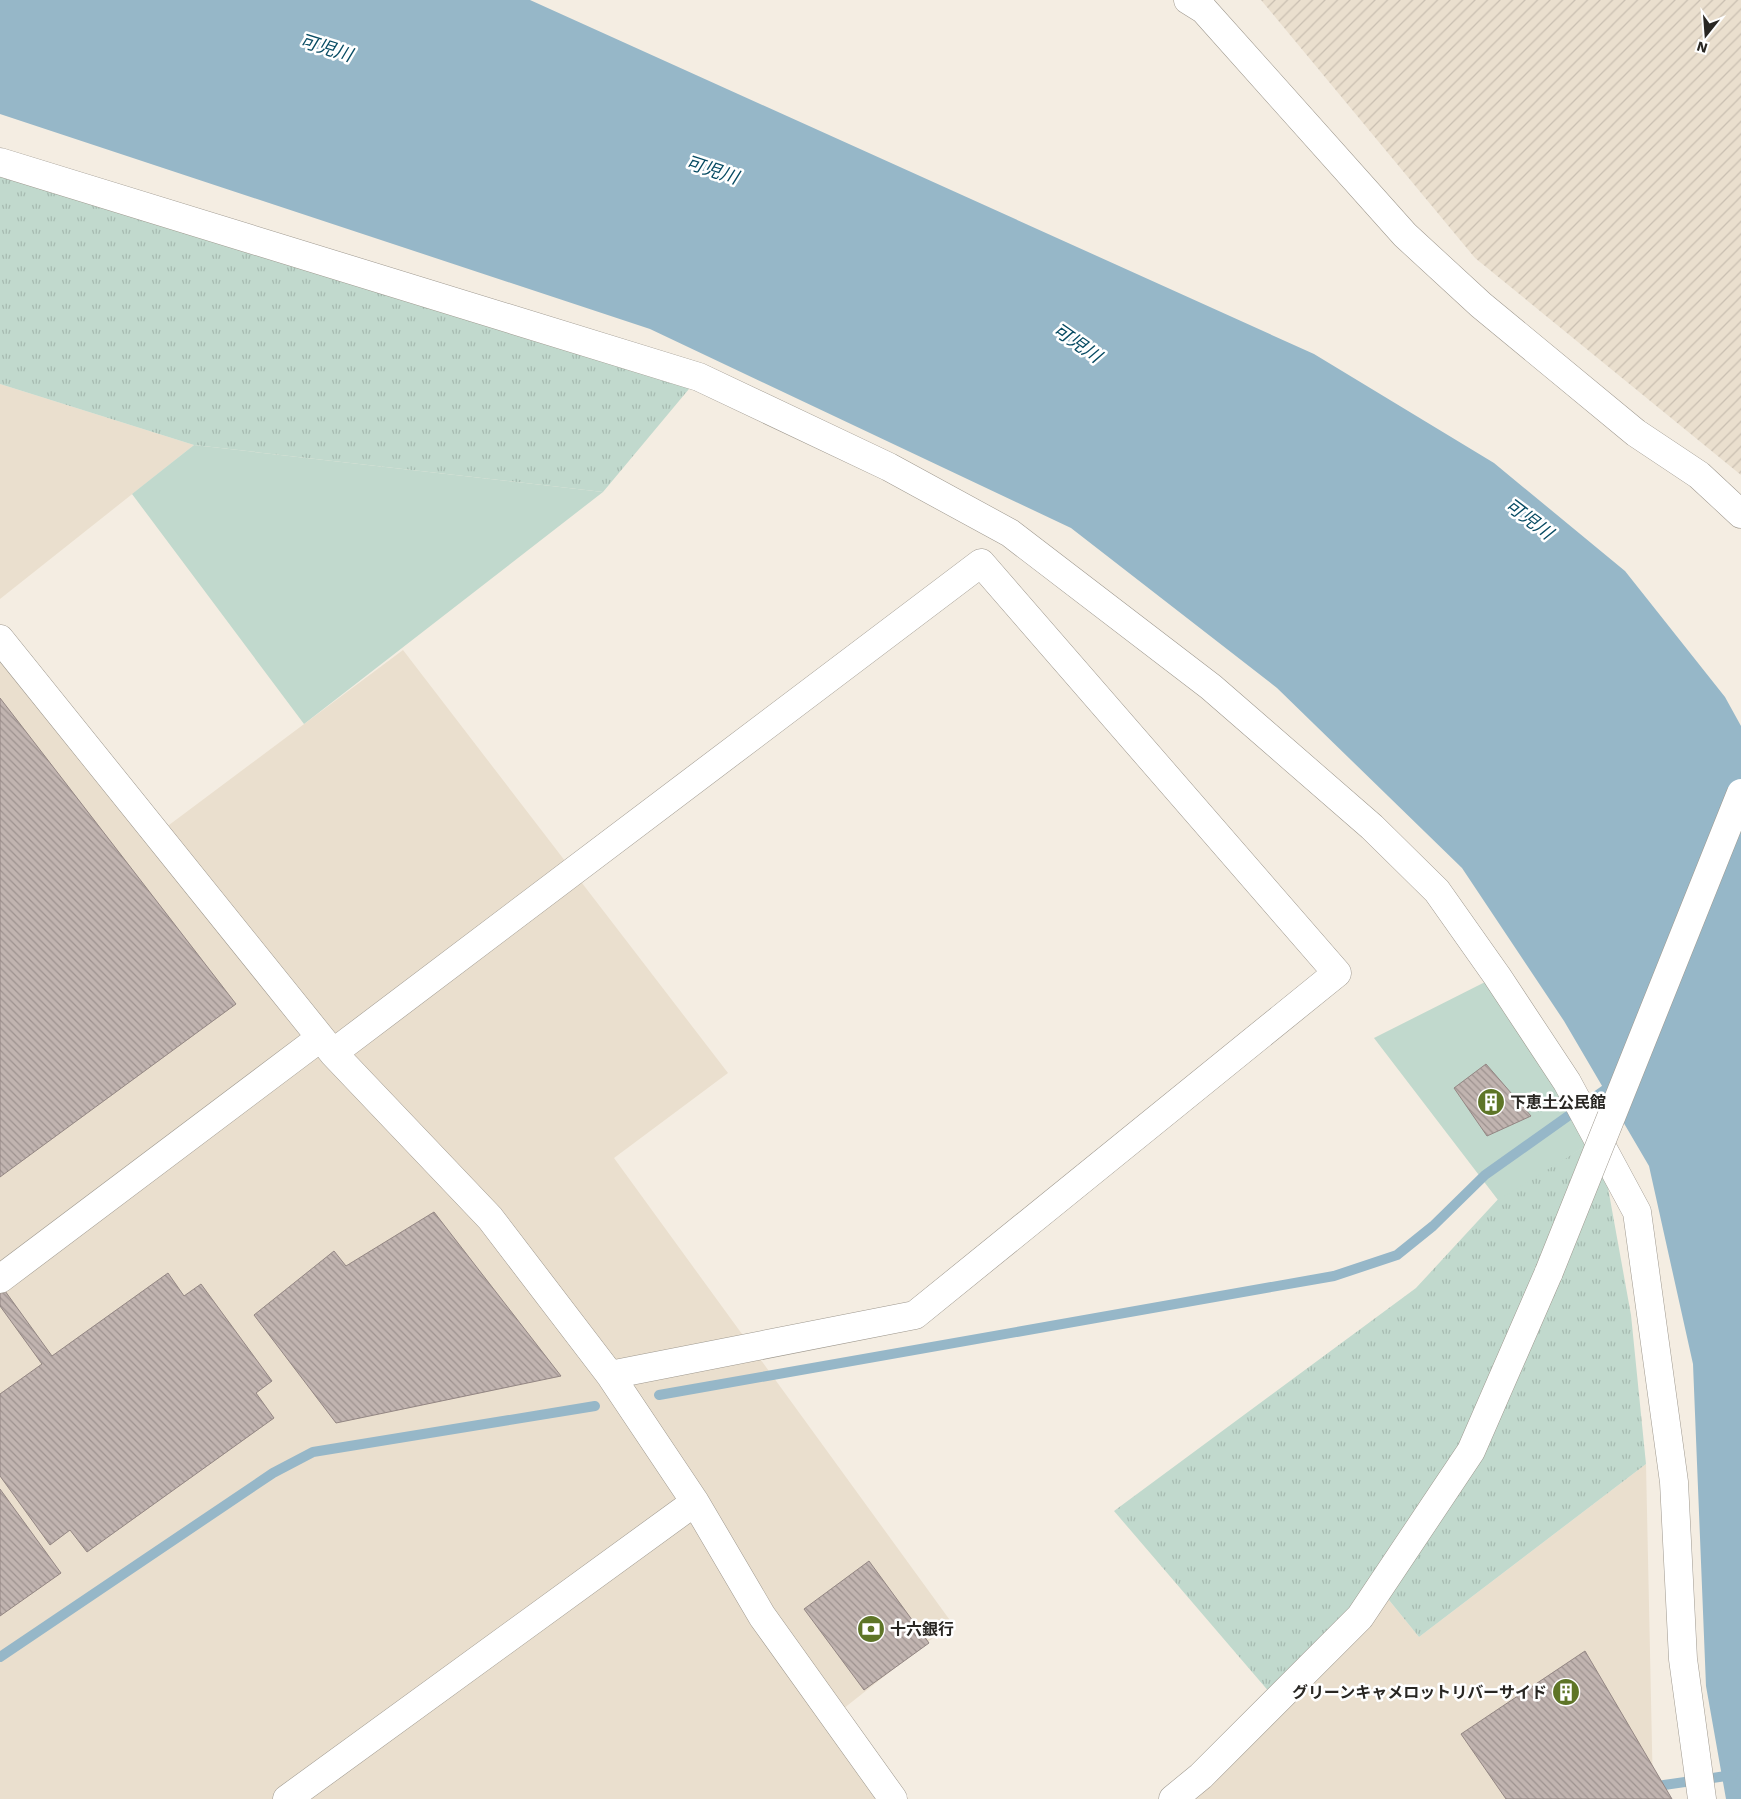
<svg xmlns="http://www.w3.org/2000/svg" width="1741" height="1799" font-family="'Work Sans','Noto Sans JP',sans-serif">
	<style>
		.built { fill: #eadfce }
		.industrial { fill: url(#industrial-furrows) }
		.grass { fill: url(#grass-tufts) }
		.park { fill: #c1d9cd }
		.water { fill: #96b7c8 }
		.lines { fill: none; stroke-linecap: round; stroke-linejoin: round }
		.stream { stroke: #96b7c8; stroke-width: 10 }
		.building { fill: url(#building-back-hatch); stroke: #938683 }
		.minor-casing { stroke: #9e988e; stroke-width: 29 }
		.minor { stroke: #fff; stroke-width: 28 }
		.minor-bridge-casing { stroke: #9e988e; stroke-width: 29; stroke-linecap: butt }
		.minor-bridge { stroke: #fff; stroke-width: 28 }
		.labels { text-anchor: middle; stroke-width: 5; stroke-linejoin: round; paint-order: stroke }
		.poi-label { font-size: 16px; font-weight: bold; fill: #292723; stroke: #fff; text-anchor: start }
		.water-label { font-size: 18px; font-style: italic; fill: #074b63; stroke: #fff }
	</style>
	<defs>
		<pattern id="industrial-furrows" width="10" height="10" patternUnits="userSpaceOnUse" patternTransform="scale(1.25)"><rect width="10" height="10" fill="#eadfce"/><path d="M-1 1l2-2M0 10L10 0M9 11l2-2" fill="none" stroke="#c9bfb1"/></pattern>
		<pattern id="grass-tufts" width="24" height="20" patternUnits="userSpaceOnUse" patternTransform="scale(1.25)"><rect width="24" height="20" fill="#c1d9cd"/><path d="M3 7l-1-3M5 7V3M7 7l1-3M15 17l-1-3M17 17v-4M19 17l1-3" fill="none" stroke="#a6bab0"/></pattern>
		<pattern id="building-back-hatch" width="6" height="6" patternUnits="userSpaceOnUse" patternTransform="scale(1.25)"><rect width="6" height="6" fill="#c1b4b0"/><path d="M-1 5l2 2M0 0l6 6M5-1l2 2" fill="none" stroke="#9d928f"/></pattern>
	</defs>
	<rect width="100%" height="100%" fill="#f4ede2"/>
	<!-- built -->
	<path class="built" d="M0,384l194,61 -194,154z
		M0,639l157,195 246,-184 325,423 -114,85 338,465 -118,93 59,83h-893z
		M1646,1464l7,329 -8,6h-472l206,-211 40,49z"/>
	<!-- industrial -->
	<path class="industrial" d="M1261,0h480v475l-266,-217z"/>
	<!-- grass -->
	<path class="grass" d="M0,162l699,215 -96,115 -409,-47 -194,-61z
		M1599,1138l32,177 15,149 -227,173 -39,-48 -103,112 -163,-190 302,-223 85,-92z"/>
	<!-- park -->
	<path class="park" d="M194,445l409,47 -299,232 -172,-230z
		M1497,976l102,162 -101,62 -124,-162z"/>
	<!-- water -->
	<path class="water" d="M0,0h530l784,354 180,109 131,108 100,126 16,29v1073h-15l-20,-113 -13,-322 -44,-198 -85,-145 -102,-153 -185,-180 -206,-160 -421,-199 -650,-215z"/>
	<g class="lines">
		<!-- stream -->
		<path class="stream" d="M659,1395l675,-119 63,-21 36,-29 52,-51 131,-93
			M0,1657l273,-184 40,-21 282,-46
			M1646,1799l18,-14 69,-10"/>
	</g>
	<!-- building -->
	<path class="building" d="M0,698l236,306 -236,173z
		M1486,1064l45,52 -44,20 -33,-48z
		M434,1212l127,164 -225,47 -82,-108 80,-64 12,15z
		M168,1273l16,23 17,-12 71,97 -16,12 18,25 -187,134 -17,-22 -20,15 -50,-69v-82l42,-30 -42,-58v-22l52,72z
		M0,1489l61,84 -61,43z
		M869,1561l60,82 -65,47 -60,-81z
		M1585,1651l87,148h-166l-45,-65z"/>
	<g class="lines">
		<!-- minor casing -->
		<g class="minor-casing">
			<path id="minor" d="M1188,0l16,10 201,225 76,70 155,128 63,42 42,39
				M0,162l699,215 190,90 121,66 201,154 161,140 65,64 60,85 70,106 70,130 37,270 9,177 19,140
				M0,639l333,414 157,165 120,157 85,127 67,114 131,183
				M333,1053l648,-490 356,410 -422,342 -305,60
				M0,1279l320,-241
				M287,1799l408,-297
				M1173,1799l28,-23 159,-159 111,-166 78,-179"/>
		</g>
		<!-- minor -->
		<use href="#minor" class="minor"/>
		<!-- minor-bridge casing -->
		<g class="minor-bridge-casing">
			<path id="minor-bridge" d="M1549,1272l192,-479"/>
		</g>
		<!-- minor-bridge -->
		<use href="#minor-bridge" class="minor-bridge"/>
	</g>
	<!-- icons -->
	<defs>
		<g id="building-disc" transform="scale(1.4375)"><circle r="9.5" fill="#5e7527" stroke="#fff"/><path d="M-4-6H4V6H1V3H-1V6H-4ZM-2.5-4.3h1.7v1.8h-1.7ZM.8-4.3h1.7v1.8H.8ZM-2.5-1h1.7V.8h-1.7ZM.8-1h1.7V.8H.8Z" fill="#fff"/></g>
		<g id="bank-disc" transform="scale(1.4375)"><circle r="9.5" fill="#5e7527" stroke="#fff"/><path d="M-6-4H6V4H-6ZM0-2.3a2.3 2.3 0 1 0 0 4.6a2.3 2.3 0 1 0 0-4.6Z" fill="#fff"/></g>
	</defs>
	<g fill-rule="evenodd">
		<use href="#building-disc" x="1491" y="1102"/>
		<use href="#bank-disc" x="871" y="1629"/>
		<use href="#building-disc" x="1566" y="1692"/>
	</g>
	<g class="labels">
		<!-- poi labels -->
		<g class="poi-label">
			<text x="1510" y="1108">下恵土公民館</text>
			<text x="890" y="1635">十六銀行</text>
			<text x="1547" y="1698" text-anchor="end">グリーンキャメロットリバーサイド</text>
		</g>
		<!-- water labels -->
		<g class="water-label">
			<text transform="translate(326 48) rotate(17)" y="6">可児川</text>
			<text transform="translate(712 170) rotate(18)" y="6">可児川</text>
			<text transform="translate(1077 343) rotate(35)" y="6">可児川</text>
			<text transform="translate(1529 519) rotate(37)" y="6">可児川</text>
		</g>
	</g>
	<!-- north arrow -->
	<g transform="translate(1706 35) rotate(197)" stroke="#ffffff" stroke-width="4" paint-order="stroke">
	<path d="M0-4L9 19L0 12L-9 19Z" fill="#292723"/>
	<text y="-8" font-size="14" font-weight="bold" text-anchor="middle" fill="#292723">N</text>
	</g>
</svg>
